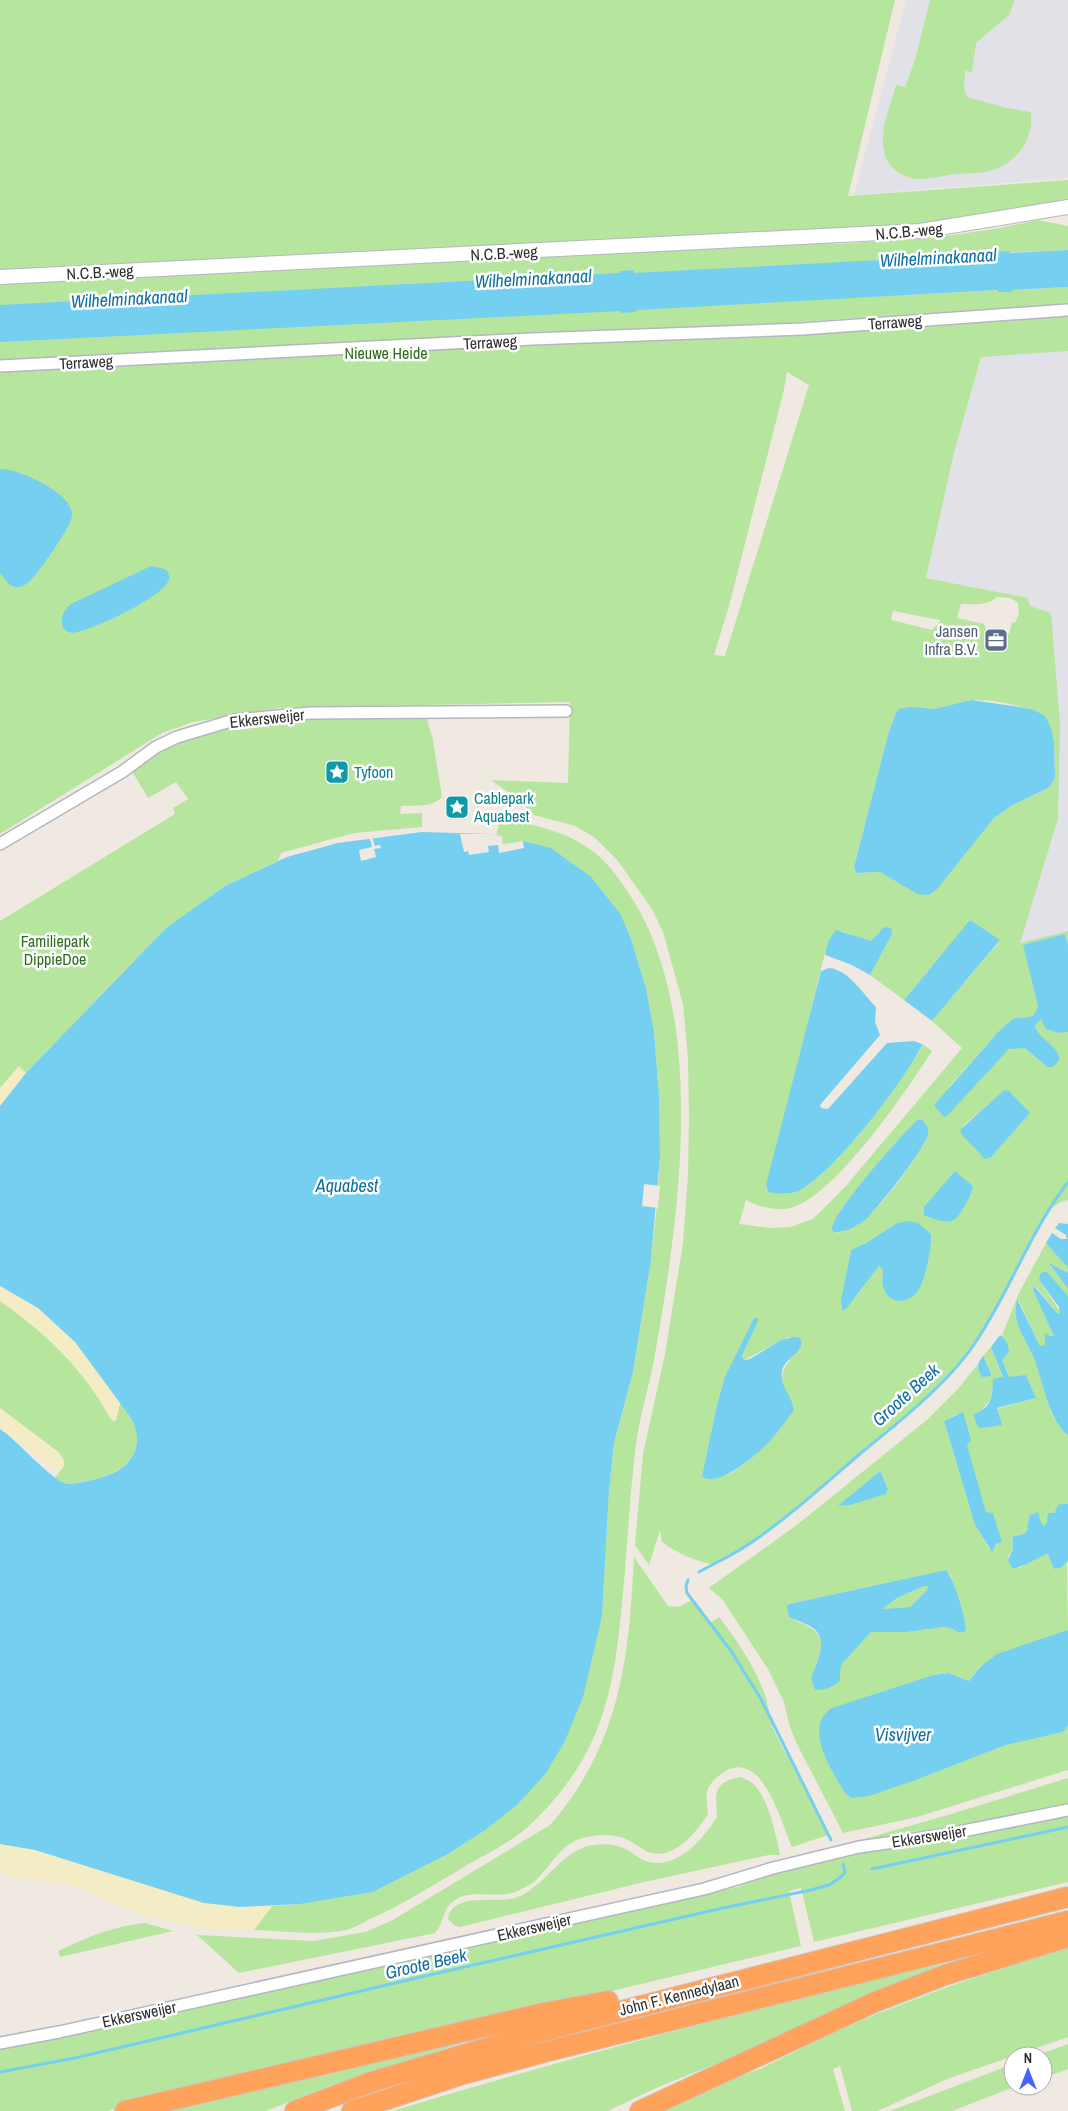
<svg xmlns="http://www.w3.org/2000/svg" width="1068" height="2111" font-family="'Archivo Narrow',sans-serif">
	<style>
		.industrial { fill: #e3e1e8 }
		.green { fill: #b6e59e; fill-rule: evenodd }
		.sand { fill: #f3ecc5 }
		.water { fill: #75cff0; fill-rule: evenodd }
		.pier { fill: #efe9e1 }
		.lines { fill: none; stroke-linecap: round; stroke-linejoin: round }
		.stream { stroke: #75cff0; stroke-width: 3 }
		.minor-casing { stroke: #b4b7c1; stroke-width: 14 }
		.tertiary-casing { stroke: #b4b7c1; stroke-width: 16 }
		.motorway-casing { stroke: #c9c9c9; stroke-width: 22 }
		.minor { stroke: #fff; stroke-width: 11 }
		.tertiary { stroke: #fff; stroke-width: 14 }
		.motorway { stroke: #ffa35c; stroke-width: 20 }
		.labels { text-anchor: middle; stroke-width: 5; stroke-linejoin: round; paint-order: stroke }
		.street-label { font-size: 16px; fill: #2e2e2e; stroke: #fff }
		.park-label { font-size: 16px; fill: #2c6e1b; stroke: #fff }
		.service-label { font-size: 16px; fill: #4e5e75; stroke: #fff; text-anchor: end }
		.culture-label { font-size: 16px; fill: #0d838f; stroke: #fff; text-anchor: start }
		.water-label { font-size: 18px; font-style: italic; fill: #0d6fa3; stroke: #fff }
	</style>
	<rect width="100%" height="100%" fill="#efe9e1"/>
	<!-- industrial -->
	<path class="industrial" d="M906,0h162v178l-214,17z
		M1068,325v606l-49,13 39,-125 -28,-213 -2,-8 -102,-20 28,-125 35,-124z"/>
	<!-- green -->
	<path class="green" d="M0,0h895l-47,196 220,-16v21l-50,11 -180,24 -4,8 98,-6 68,-10 38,-8 30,6v24l-69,3 -193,47 195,-10 -2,2h13l-3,-2 59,-3v17l-270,18 -2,9 272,-16v36l-87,6 -27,96 -28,125 102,20 2,8 21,7 9,111 -2,95 -38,124 48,-12v14l-3,-11 -29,79 -8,6h-15l-14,12 -52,58 65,-41h13l19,17 15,-11 -24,-24 1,-5 5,-6 18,14 9,-1v168l-7,2 -13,8 -3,5 -24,42 -33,67 -30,42 -24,25 -34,30 -5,7 -5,1 -113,94 -32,24 -32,18c-19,-5 -35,-11 -51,-23l-2,-12 -11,35 -14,-20 8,-91 22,-100 18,-111 5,-69 1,-56 -1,-60 -5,-54 -20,-72 -11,-23 -34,-48 -24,-24 -19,-11 -41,-11 -18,-17 -25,-18 77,3 2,-81 -290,6 -87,14 -31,11 -162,101zM787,372l22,13 -84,271 -11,-1 15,-49 54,-212zM997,597l14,1 7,5 1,10 -4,10 -3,-1 -3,12 -23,-4 -2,-6 -27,-6 4,-14c12,0 27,2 36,-7zM893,611l47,9v1l-8,9 -41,-10zM971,700c24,-1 53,6 74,16l9,26 1,17v18l-5,10 -39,19 -18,13 -76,75 -37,-22 -24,1 -2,-6 35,-136 7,-18 10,-5 28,1zM842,931l22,9 7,1 9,-10 11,5 -21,39 34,25 36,-44 58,-13 -66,78 30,27 -116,138 -33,33 -23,8 -19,1 -32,-4 7,-24c12,7 31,11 44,8 44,-10 117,-118 142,-157l-10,-7 -3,8c-23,34 -88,130 -127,141 -7,2 -18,-2 -26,-3l59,-237zM993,1100l37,13 -42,45 -25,-32zM928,1129l-1,9 -4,8c-19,29 -51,79 -86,87l4,-24 34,-41zM897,1223l34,11c1,12 -5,47 -13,56 -10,12 -27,16 -34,-1 -3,-6 -1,-14 -1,-20l-4,-4 -20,28 -18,15 10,-58 15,-7zM758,1321l-16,35 2,4 45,-23 11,12c-12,12 -24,24 -14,43 4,7 8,10 8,18 -16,20 -41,52 -65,64 -7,3 -19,1 -27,2l15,-71z
		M930,0h85l-6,15 -33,28 -4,29 -7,-1 -1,16 3,10 40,11 24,4c3,28 -15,52 -42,59 -11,3 -23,2 -34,3 -22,3 -44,12 -62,-6 -3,-3 -7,-8 -8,-13 -7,-23 5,-48 11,-70l9,2 10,-27z
		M426,716l7,24 9,57c-11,11 -25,8 -41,9l-1,8 22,-1v14l-68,6 -73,20 -3,8 -53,25 -59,42 -140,145 -7,-6 -19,21v-167l175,-107 -2,-6 15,-9 -12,-17 -28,16 -18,-30 39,-25 36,-12 55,-9 53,-5z
		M515,821c28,6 56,13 79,31 14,11 26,28 36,43 79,121 49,324 25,459 -5,30 -15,60 -19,90 -7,57 -9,113 -15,170 -5,49 -12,99 -37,143 -14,25 -33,48 -53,67 -20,19 -49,32 -72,46 -29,17 -57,35 -87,48 -8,4 -17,10 -26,12 -29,6 -62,1 -92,0l18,-24 29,-2 72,-12 75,-38 36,-23 118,-215 7,-125 5,-48 19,-71 18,-112 6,-55 3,-48 -1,-61 -5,-64 -8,-44 -15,-49 -10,-24 -98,-74 -20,4 -7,-9 3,-13z
		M1046,1243l22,25v5l-19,-10 19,26v7l-28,-22 -1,6 22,33 -1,1 -3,-1 -21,-26 -3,3 20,42 1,4h-4l-6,10h-4l-22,-47 -1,23 17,34 17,56 9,15 8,9v68l-9,1 -15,21 -16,-9 1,13 -3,3 -15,5 2,11 -5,8 11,11 17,-10 13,-4 5,15 13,-8 1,69 -88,36 -11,15 -21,-8 -14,2 -111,75 25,45 68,-15 90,-35 57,-13 5,-6v44l-151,47 -74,16 -47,-91 -7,-18 -5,-22 -16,-33 -46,-70 -13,-11 89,-64 130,-105 30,-30 19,-24v2l14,7 -8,-18 8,-9 12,31 -11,11c1,13 -6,13 -10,22 -1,5 0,12 -1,17l11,-2 8,-9 -3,-8 39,-11 -6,-14 -21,-7 -7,-17c3,-7 5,-17 0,-25l17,-42zM957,1414l29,98 12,31 -8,7 -15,-25 -31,-104zM880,1471l8,18 -2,5 -45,12zM946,1570l5,6 15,51 -7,6 -6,-4 -9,-2 -37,5h-36l-29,32 -2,8v8l-25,10 -4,-12c10,-31 23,-43 -17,-58l-5,-16z
		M0,1301c36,25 71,54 95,90 7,10 10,22 18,30l3,-1 4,-17c7,9 15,18 17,29 4,31 -24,44 -49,49 -12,2 -22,5 -33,-3l10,-14 -7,-12 -58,-44z
		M634,1557l34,49 11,1 13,-7 17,24 10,-7c17,22 35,48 45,75 5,13 5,29 11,41 17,34 39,66 53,102l-36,12c-11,-24 -30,-103 -71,-73 -18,14 -15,20 -13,40 -12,19 -35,47 -60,38 -7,-3 -13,-9 -20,-12 -14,-7 -33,-6 -48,-1 -20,6 -30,28 -44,41 -4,4 -11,7 -16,10 -21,11 -49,-3 -66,11 -12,8 -10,23 -19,32l-196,40 -42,-38 117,6 51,-9 26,-11 159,-96c70,-80 79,-166 84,-268z
		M924,1586h4l-1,4 -17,17 -28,2 15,-11z
		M740,1777c4,2 9,3 11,5 17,13 25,53 29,73h-11l-125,27 -184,45 -5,-1 -7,-7c4,-29 50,-14 70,-22 26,-11 41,-41 67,-50 13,-4 28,-4 41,2 6,3 12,9 19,12 32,10 57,-21 72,-44 -1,-24 -5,-34 23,-40z
		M1068,1778v27l-121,24 -36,3 -54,9 91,-26z
		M1068,1815v67l-254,60 -13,-54 -12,3 12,55 -694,165h-107v-62l78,-16 660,-146c58,-30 132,-35 196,-45 45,-7 89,-18 134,-27z
		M145,1923l28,8 -113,26 -2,-6c31,-14 52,-24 87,-28z
		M1068,1947v90l-121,42 -69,32h-26l-12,-45 -7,3 12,42h-193l39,-18 69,-24 64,-32 55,-24 71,-27z
		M974,1959l-318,129 -48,23h-216c134,-40 269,-78 405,-111 58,-15 117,-32 177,-41z
		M484,2036l-152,49 -66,26h-106z
		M1068,2044v25l-25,9v-22h-8z
		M1013,2064v22h4l-65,25h-62z"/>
	<!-- sand -->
	<path class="sand" d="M19,1066l7,7 -26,33v-18z
		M0,1286l38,22 37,34 45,61 -4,17 -3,1 -2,-2c-29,-51 -63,-84 -111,-118z
		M0,1408l58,44c6,7 8,10 4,18h-7l-55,-41z
		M0,1844l35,6 91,29 114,28 32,-1 -18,24 -42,-1 -27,-4 -41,-10 -77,-31 -49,-6 -18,-6z"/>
	<!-- water -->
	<path class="water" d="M1068,250v37l-56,3v2h-14v-2l-362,20v2l-15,1v-2l-621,31v-37l620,-32v-2l14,-1v3l361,-19v-2l15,-1v2z
		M0,469c18,-1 75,25 72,47 -1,11 -35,59 -44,67 -3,2 -7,4 -11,4 -8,0 -12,-8 -17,-14z
		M151,566l14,3c3,3 5,6 4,10 -3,17 -75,50 -92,53 -6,2 -10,0 -14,-4 -3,-10 0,-17 8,-24z
		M971,700l42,6 21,4 11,6 6,12 3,14 1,35 -5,10 -39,19 -18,13 -56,70 -8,6 -12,-1 -37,-22 -24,1 -2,-6 35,-136 7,-18 3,-4 12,-2 23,2z
		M422,832l68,2 12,2 1,8 20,-3 28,7 40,29 30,38 10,24 15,49 8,44 5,64 1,61 -9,103 -18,112 -19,71 -5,48 -7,125 -19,81 -19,46 -18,30 -29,32 -33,26 -36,23 -75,38 -72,12 -61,3 -36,-4 -169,-53 -35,-6v-415c17,11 51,51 65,54 9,2 22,-2 31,-4 12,-3 25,-8 33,-18 11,-14 10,-29 2,-43l-56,-76 -37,-34 -38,-22v-180l26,-33 140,-145 59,-42 62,-29 51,-14z
		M970,920l30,20 -68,81 -28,-21z
		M888,927l4,2 -1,7 -21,39 -18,-10 -27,-10 4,-15 7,-10 35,11 12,-13z
		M1065,934l3,11v87l-9,1 -13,-4 -5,-10 -6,7c4,14 26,21 24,34l-6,7h-6l-22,-19 -16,1 -63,68 -3,-1 -9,-11 65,-74 14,-12c12,-4 20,4 25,-13l-15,-61z
		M829,968c20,2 34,26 47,39l-1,15 5,13 -60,70 1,3 7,1 59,-66 27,-2 8,3 -1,3c-18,35 -88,128 -123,144 -10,4 -19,3 -30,1l-2,-7 55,-214z
		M1004,1090l5,1 21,22 -39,44 -6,2 -22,-23 -3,-6z
		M918,1120h4c4,4 7,8 6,14 -2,14 -50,74 -62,85 -8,6 -21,14 -32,13l-2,-2c-1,-16 61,-84 75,-100z
		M955,1171l18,15c-1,8 -13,32 -21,35 -7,3 -20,-3 -28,-6v-8z
		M909,1221l9,2 13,11c1,13 -5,45 -13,57 -9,12 -28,15 -34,-2 -3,-6 -1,-14 -1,-20l-4,-3 -33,43 -4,2 -1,-10 10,-51 15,-7 31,-20z
		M1059,1223l9,1v44l-22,-25 6,-10 9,6h6l-1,-4 -11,-7z
		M1049,1263l19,10v16z
		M1046,1271l22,25v140c-21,-20 -24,-52 -34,-78 -5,-12 -13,-24 -17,-36 -2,-7 -1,-16 0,-23l23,47 5,-1v-12l5,3h4l-21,-46 1,-4 23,27 3,1 -1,-7 -20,-27 1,-6z
		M754,1318h4v3l-16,35 2,4 6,-1 31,-19 13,-3 6,1c6,14 -12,18 -17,30 -6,18 10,27 11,42 -8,10 -15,21 -24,31 -11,12 -53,49 -68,35l15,-71 8,-28z
		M1000,1335c5,2 9,11 9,17l-7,8 7,17 17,-2 10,23 -39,10 5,17 -21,3 -3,-1 -5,-12c20,-9 19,-17 20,-36l10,-2 -12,-30z
		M983,1356l8,18v2l-9,1c-5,-10 -6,-12 1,-21z
		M963,1412l8,28 -4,5 19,67 7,1 8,26 1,3 -6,2 -4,8 -17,-27 -31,-104z
		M880,1471l8,18 -2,5 -36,11 -12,1z
		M1062,1504h6v59l-1,-2 -5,6 -8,2 -6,-15c-11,3 -26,15 -36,14l-4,-8 5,-11 -1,-12c20,-5 14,-4 17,-21l9,-4 3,11 3,3 3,-4 1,-9h6l4,-8z
		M946,1570c7,6 21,51 20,61l-7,2 -6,-4 -9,-2 -37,5h-36l-29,32 -2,8v8c-6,7 -15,10 -25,10l-4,-12c6,-18 21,-41 -3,-53 -6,-3 -13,-5 -19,-8l-2,-10 2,-3zM924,1586h4l-1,4 -17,17 -28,2 15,-11z
		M1068,1630v96l-5,6 -57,13 -90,35 -47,16 -18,2 -6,-5c-13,-22 -43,-66 -13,-85l102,-33 14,-2 21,8 11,-14 17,-13z"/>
	<!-- pier -->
	<path class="pier" d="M460,834h30l12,2 1,8 20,-3 1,7 -25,5 -1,-8 -10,1 1,6 -20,3 -1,-4 -4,1z
		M369,836h3l3,10 5,-1 1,3 -7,1 2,8 -15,4 -2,-11 13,-3z
		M644,1184l16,2 -2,22 -16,-2z"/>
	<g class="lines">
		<!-- stream -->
		<path class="stream" d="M699,1572c16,-9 32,-16 47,-26 41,-27 78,-61 115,-93 37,-30 85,-68 112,-107 36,-52 56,-113 95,-164
			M688,1580l-2,6 1,7 44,58 30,48 70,141
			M872,1869l196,-42
			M0,2072l75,-14 346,-81 302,-69 88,-18 18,-5 12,-8 4,-5 -2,-8"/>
		<!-- minor casing -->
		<g class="minor-casing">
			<path id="minor" d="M0,366l532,-27 270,-10 266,-19
				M0,844l122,-72 34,-25 21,-10 57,-17 76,-7 256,-2
				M0,2043l59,-11 645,-143 69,-21 86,-21 84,-12 125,-25"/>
		</g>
		<!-- tertiary casing -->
		<g class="tertiary-casing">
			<path id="tertiary" d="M0,277l920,-46 148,-24"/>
		</g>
		<!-- motorway casing -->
		<g class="motorway-casing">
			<path id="motorway" d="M125,2111l418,-98 65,-12
				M295,2111l76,-29 176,-52 521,-133
				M352,2111l108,-36 89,-24 519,-130
				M640,2111l235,-109 70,-27 123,-38"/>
		</g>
		<!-- minor -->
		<use href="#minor" class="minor"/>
		<!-- tertiary -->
		<use href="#tertiary" class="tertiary"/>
		<!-- motorway -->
		<use href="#motorway" class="motorway"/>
	</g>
	<!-- icons -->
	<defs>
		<g id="office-square" transform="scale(1.25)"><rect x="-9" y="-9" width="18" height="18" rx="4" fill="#5c6f8a" stroke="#fff"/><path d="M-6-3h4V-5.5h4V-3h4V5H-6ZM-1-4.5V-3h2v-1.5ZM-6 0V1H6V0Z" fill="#fff"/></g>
		<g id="sight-square" transform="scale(1.25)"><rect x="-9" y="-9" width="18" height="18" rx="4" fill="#0f9aa8" stroke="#fff"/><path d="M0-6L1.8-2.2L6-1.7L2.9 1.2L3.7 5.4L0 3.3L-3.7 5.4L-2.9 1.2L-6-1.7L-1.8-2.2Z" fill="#fff"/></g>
	</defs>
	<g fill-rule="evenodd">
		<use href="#office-square" x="996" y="640"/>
		<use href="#sight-square" x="337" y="772"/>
		<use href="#sight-square" x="457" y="807"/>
	</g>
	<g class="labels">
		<!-- street labels -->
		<g class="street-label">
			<text transform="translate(909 231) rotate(-5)" y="6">N.C.B.-weg</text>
			<text transform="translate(504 253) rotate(-3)" y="6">N.C.B.-weg</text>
			<text transform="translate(100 272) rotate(-3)" y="6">N.C.B.-weg</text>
			<text transform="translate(895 322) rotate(-4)" y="6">Terraweg</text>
			<text transform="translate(490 342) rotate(-3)" y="6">Terraweg</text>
			<text transform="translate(86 362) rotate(-3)" y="6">Terraweg</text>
			<text transform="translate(267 718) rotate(-6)" y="6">Ekkersweijer</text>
			<text transform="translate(929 1836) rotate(-9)" y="6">Ekkersweijer</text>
			<text transform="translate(534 1927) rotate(-13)" y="6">Ekkersweijer</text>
			<text transform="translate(679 1995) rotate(-14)" y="6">John F. Kennedylaan</text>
			<text transform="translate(139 2014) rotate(-12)" y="6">Ekkersweijer</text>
		</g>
		<!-- park labels -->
		<g class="park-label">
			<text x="386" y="359">Nieuwe Heide</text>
			<text x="55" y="947">Familiepark<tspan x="55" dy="18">DippieDoe</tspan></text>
		</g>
		<!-- service labels -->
		<g class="service-label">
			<text x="978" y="637">Jansen<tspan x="978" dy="18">Infra B.V.</tspan></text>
		</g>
		<!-- culture labels -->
		<g class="culture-label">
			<text x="354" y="778">Tyfoon</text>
			<text x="474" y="804">Cablepark<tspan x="474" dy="18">Aquabest</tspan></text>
		</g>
		<!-- water labels -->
		<g class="water-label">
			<text transform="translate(938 258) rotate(-3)" y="6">Wilhelminakanaal</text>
			<text transform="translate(533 279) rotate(-3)" y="6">Wilhelminakanaal</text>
			<text transform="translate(129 299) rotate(-3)" y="6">Wilhelminakanaal</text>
			<text x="347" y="1192">Aquabest</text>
			<text transform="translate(906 1395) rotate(-42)" y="6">Groote Beek</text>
			<text x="903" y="1741">Visvijver</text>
			<text transform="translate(426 1964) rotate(-13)" y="6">Groote Beek</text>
		</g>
	</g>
	<!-- north arrow -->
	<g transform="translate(1028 2071)"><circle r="24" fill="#ffffff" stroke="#ababab"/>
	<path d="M0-4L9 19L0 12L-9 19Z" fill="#4264fb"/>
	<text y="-8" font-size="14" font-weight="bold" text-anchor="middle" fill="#2e2e2e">N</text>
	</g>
</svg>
